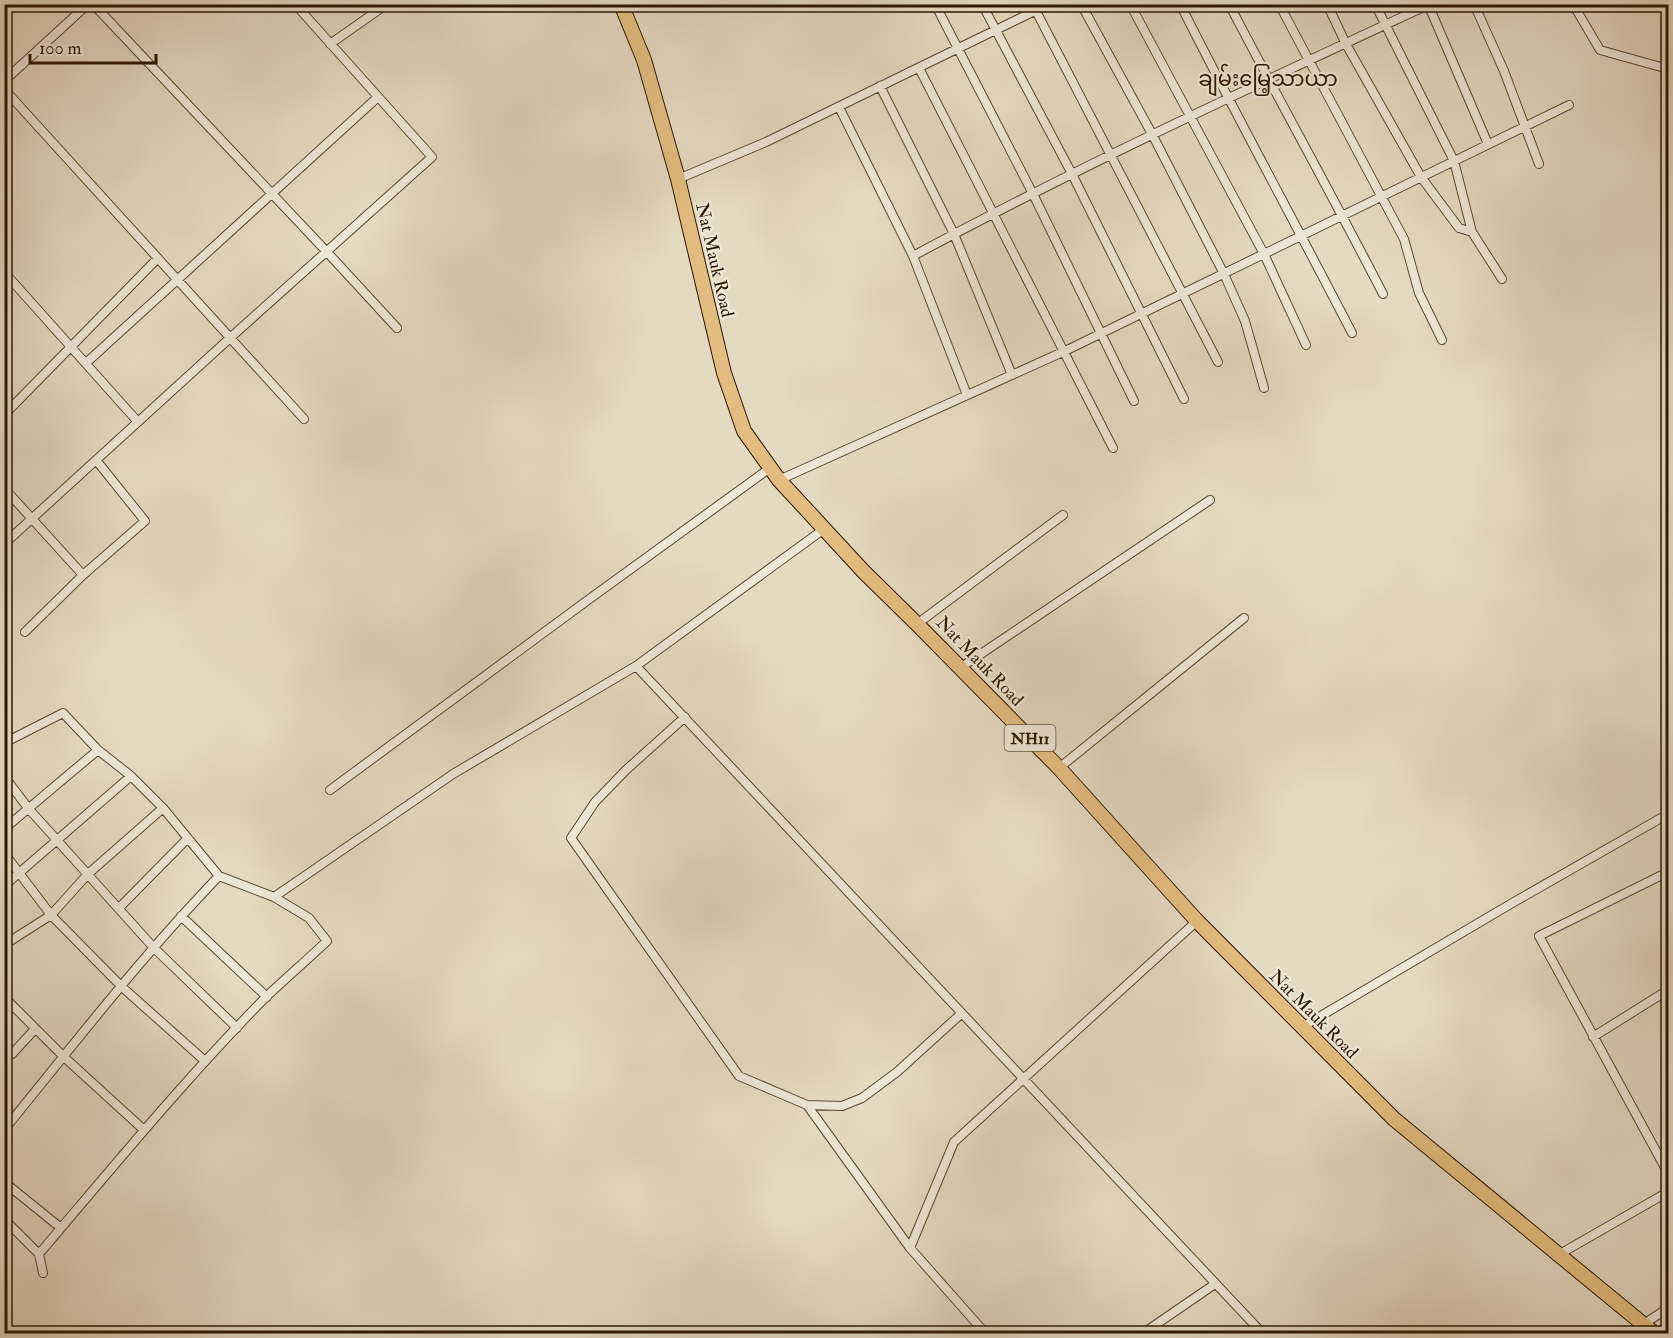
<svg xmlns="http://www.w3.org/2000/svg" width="1673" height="1338" font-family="'IM FELL Double Pica','Noto Sans Myanmar',serif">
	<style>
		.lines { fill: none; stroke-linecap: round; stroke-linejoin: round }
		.minor-casing { stroke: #5a4830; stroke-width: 10 }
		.trunk-casing { stroke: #2b1800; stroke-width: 16 }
		.minor { stroke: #eee6d7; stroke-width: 8 }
		.trunk { stroke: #e2bc80; stroke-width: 14 }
		.labels { text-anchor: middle; stroke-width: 4.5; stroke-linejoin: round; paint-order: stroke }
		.shield { fill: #eee6d7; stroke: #665640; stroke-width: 1.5 }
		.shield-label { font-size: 16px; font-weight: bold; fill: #2b1800 }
		.street-label { font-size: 18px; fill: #2b1800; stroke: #eee6d7 }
		.quarter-label { font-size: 21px; fill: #2b1800; stroke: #eee6d7 }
	</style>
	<rect width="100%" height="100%" fill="#e5d9c1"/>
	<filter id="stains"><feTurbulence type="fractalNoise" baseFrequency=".00333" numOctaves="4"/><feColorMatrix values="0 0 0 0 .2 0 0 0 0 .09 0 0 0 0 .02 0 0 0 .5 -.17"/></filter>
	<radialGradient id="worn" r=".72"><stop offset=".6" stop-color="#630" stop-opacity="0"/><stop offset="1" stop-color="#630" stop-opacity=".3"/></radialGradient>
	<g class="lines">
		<!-- minor casing -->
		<g class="minor-casing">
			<path id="minor" d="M93,4l233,247 71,77
				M935,4l98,190 101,207
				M982,4l90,170 112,225
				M1081,4l71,130 72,140 21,47 19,67
				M1130,4l134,250 42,91
				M1180,4c56,111 115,219 172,329
				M1229,4c51,98 104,193 154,290
				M1279,4l125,235 15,54 23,47
				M1327,4l19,40 75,133 38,51 13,4
				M1375,4l79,157 18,71 30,47
				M1428,4l60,140
				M1474,4l30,67 35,93
				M1573,4l27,46 68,19
				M1036,11l182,351
				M330,44l57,-40
				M919,68l194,380
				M4,81l84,-77
				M880,86l74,148 58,141
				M4,89l300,330
				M839,107l74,149 54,139
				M678,179l88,-37 283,-138
				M913,256c169,-91 343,-171 517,-252
				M4,272l134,150
				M86,363l292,-266
				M4,415l154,-157
				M779,480l286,-129 504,-246
				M4,488l79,87
				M4,544l226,-206 202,-181 -137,-153
				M917,624l146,-109
				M25,632l58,-57 62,-54 -49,-61
				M636,666l627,668
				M960,668l250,-168
				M685,717l-59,53 -31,32 -24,36 168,238 68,29 35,1 20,-8 35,-26 65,-59
				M4,743l59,-30 35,37 33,26 32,32 56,68 55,21 179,-123 183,-108 188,-137
				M1059,768l185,-150
				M4,776l24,32 126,140 83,80
				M330,790l258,-190 182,-132
				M4,829l94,-79
				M4,853l47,62 71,72 83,74
				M1668,872l-129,64 129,237
				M4,886l127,-110
				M119,908l69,-70
				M181,916l86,81
				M4,945l47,-30 37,-41 75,-66
				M4,997l60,60 80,73
				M1302,1027l212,-125 154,-88
				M1593,1037l75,-47
				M4,1058l8,-4 23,-25
				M807,1105l103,143
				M4,1130c70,-86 138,-174 215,-254
				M4,1182l57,46
				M4,1219l35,35
				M1558,1255l110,-63
				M43,1273l-4,-19c74,-87 147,-176 227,-257 20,-19 41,-37 61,-56l-18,-23 -35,-21
				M1644,1324l24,-16
				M986,1334l-76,-86 44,-106 243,-221
				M1142,1334l73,-50"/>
		</g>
		<!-- trunk casing -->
		<g class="trunk-casing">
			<path id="trunk" d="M621,4l23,56 34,119 46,194 20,58 35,49 85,92 53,52 142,144 138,153 197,198 261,215"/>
		</g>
		<!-- minor -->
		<use href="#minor" class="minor"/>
		<!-- trunk -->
		<use href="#trunk" class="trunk"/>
	</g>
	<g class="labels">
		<!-- shield labels -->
		<rect class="shield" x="1004.5" y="725" width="51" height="26" rx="4.5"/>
		<g class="shield-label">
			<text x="1030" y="744">NH11</text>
		</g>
		<!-- street labels -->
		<g class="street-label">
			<text transform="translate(715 260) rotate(77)" y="6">Nat Mauk Road</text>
			<text transform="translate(980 661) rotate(46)" y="6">Nat Mauk Road</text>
			<text transform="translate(1314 1014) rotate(45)" y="6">Nat Mauk Road</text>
		</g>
		<!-- quarter labels -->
		<g class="quarter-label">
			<text x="1268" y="86">ချမ်းမြေ့သာယာ</text>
		</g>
	</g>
	<!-- margin -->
	<rect width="1673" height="1338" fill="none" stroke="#e5d9c1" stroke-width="24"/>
	<rect x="6" y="6" width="1661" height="1326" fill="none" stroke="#2b1800" stroke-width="3"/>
	<rect x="12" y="12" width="1649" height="1314" fill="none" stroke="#2b1800" stroke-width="1.5"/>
	<!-- scale -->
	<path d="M30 54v9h126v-9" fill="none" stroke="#2b1800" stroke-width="3"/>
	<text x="39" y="54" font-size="18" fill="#2b1800" stroke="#eee6d7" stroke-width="4.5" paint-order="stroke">100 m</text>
	<rect width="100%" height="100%" filter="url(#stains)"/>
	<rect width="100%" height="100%" fill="url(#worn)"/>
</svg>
